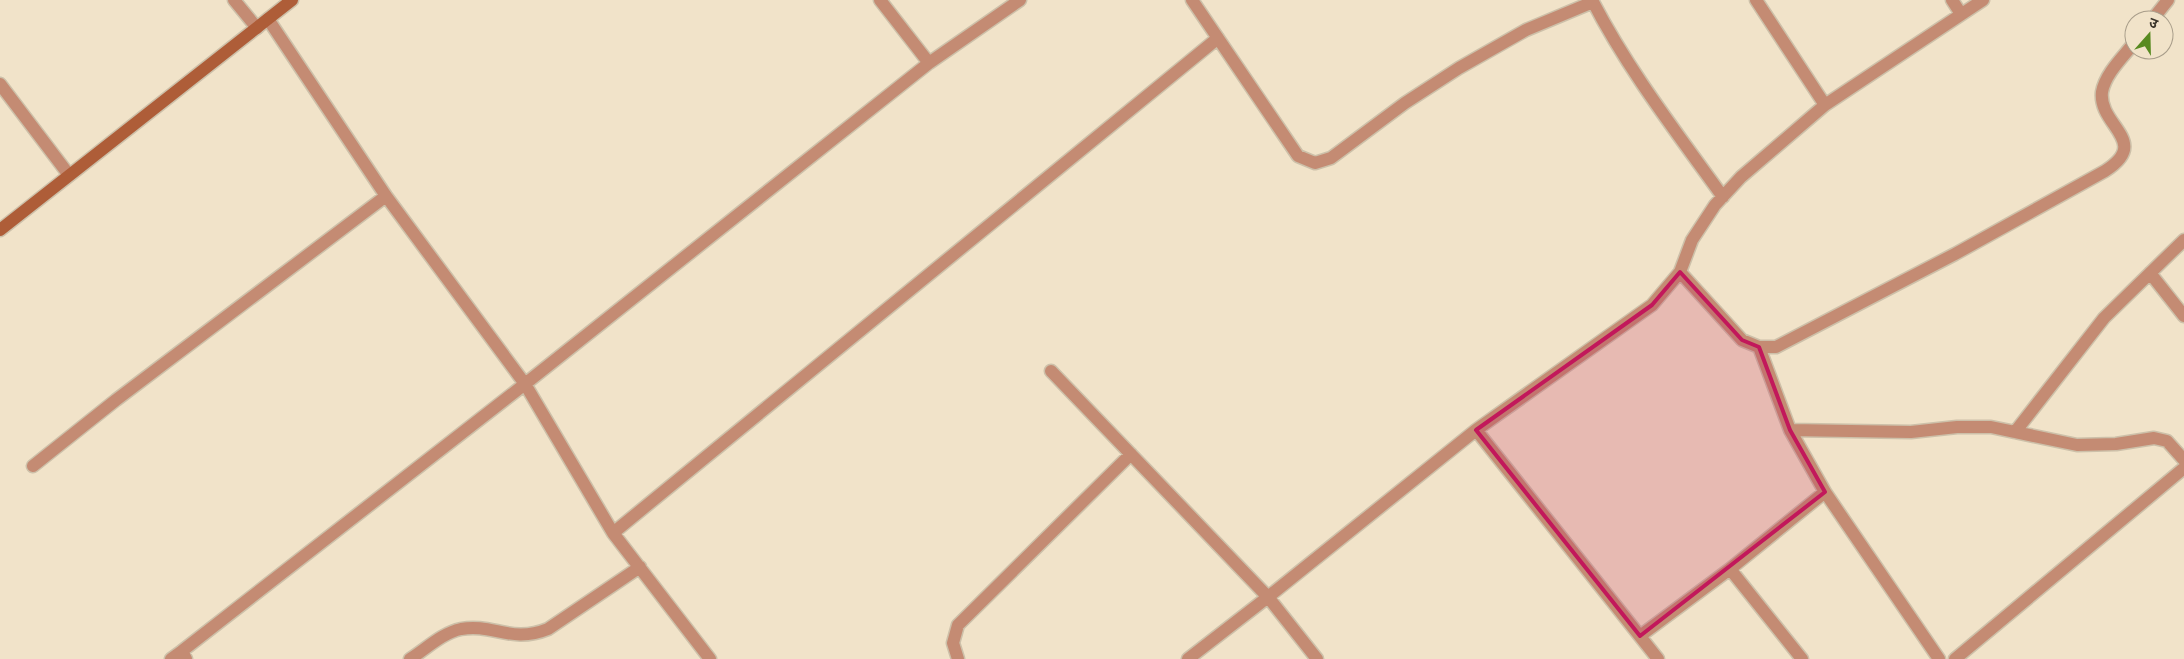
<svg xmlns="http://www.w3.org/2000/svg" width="2184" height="659" font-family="'IBM Plex Serif','Noto Sans Devanagari',serif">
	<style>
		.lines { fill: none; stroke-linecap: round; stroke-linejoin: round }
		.street-casing { stroke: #cdc0a9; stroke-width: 15 }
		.secondary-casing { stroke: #cdc0a9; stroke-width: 15 }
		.street { stroke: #c48b73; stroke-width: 12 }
		.secondary { stroke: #ae5d38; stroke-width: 12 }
		.marked { fill: #c2185b; fill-opacity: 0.2; stroke: #c2185b; stroke-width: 4; stroke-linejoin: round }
	</style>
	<rect width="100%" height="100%" fill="#f1e3c9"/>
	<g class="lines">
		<!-- street casing -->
		<g class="street-casing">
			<path id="street" d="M234,0l23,28
				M880,0l49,63
				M1192,0l106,156 17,7 16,-5 74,-55 54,-35 67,-38 67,-28
				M1592,0c36,70 85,133 131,197
				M1756,0l69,105
				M1952,0l9,14
				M268,19l118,177 139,188 88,149 97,126
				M2152,20l16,-20
				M0,84l69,91
				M1680,272l12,-32 23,-35 26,-28 84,-72 158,-105
				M2150,273l34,43
				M1759,347l31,83 35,62 114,167
				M1051,371l217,226 -80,62
				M1476,430l176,-125 28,-33 62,68 17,7h17l179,-93 150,-83c47,-30 -7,-45 -3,-79 3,-18 21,-35 32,-49
				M1790,430l121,2 46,-5h34l86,18 39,-1 38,-6 13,3 17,19
				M2015,432l89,-114 80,-78
				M33,466l83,-66 270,-204
				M613,533l605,-495
				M1730,569l95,-77
				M1640,636l90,-67 72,90
				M182,651l343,-267 404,-321 91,-63
				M171,659l11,-8 4,8
				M410,659c16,-10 32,-26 51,-30 32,-6 50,15 87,0l92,-62
				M958,659l-5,-16 5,-18 173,-171
				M1317,659l-49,-62 208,-167 182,229
				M1955,659l229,-191"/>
		</g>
		<!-- secondary casing -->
		<g class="secondary-casing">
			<path id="secondary" d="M0,230l292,-230"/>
		</g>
		<!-- street -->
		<use href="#street" class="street"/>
		<!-- secondary -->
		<use href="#secondary" class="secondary"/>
	</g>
	<!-- marked area -->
	<path class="marked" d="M1680,272l62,68 17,7 31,83 35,62 -185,144 -164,-206 176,-125z"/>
	<!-- north arrow -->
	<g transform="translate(2149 35) rotate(20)"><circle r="24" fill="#f1e3c9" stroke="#a89d8a"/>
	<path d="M0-4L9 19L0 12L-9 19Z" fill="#588a20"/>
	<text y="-8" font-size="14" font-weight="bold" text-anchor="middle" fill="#3b352b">उ</text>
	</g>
</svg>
